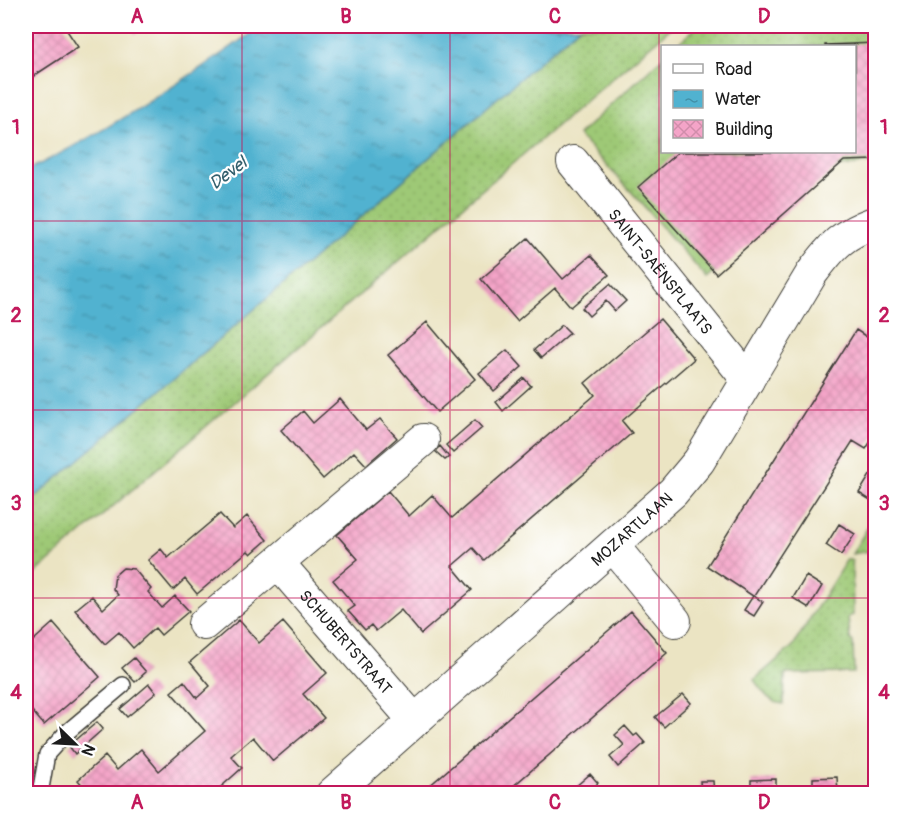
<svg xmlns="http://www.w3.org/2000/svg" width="901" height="819" font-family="Pangolin,sans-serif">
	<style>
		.grass { fill: url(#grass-dots); stroke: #5d7249; stroke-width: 1.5 }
		.water { fill: url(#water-ripples); stroke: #366776; stroke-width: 1.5 }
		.building { fill: url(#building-cross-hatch) }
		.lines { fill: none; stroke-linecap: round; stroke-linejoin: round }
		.lane-casing { stroke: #3b3a35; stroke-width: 18 }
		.street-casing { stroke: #3b3a35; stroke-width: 34 }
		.lane { stroke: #fff; stroke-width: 15 }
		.street { stroke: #fff; stroke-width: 32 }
		.grid { fill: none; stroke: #c2185b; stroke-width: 1.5; stroke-opacity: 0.55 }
		.labels { text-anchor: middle; stroke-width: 4.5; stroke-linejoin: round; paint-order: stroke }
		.street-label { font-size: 16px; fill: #1c1c1c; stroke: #fff }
		.water-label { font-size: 18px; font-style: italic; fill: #34606d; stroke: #fff }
		.neatline { fill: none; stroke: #c2185b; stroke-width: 2 }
		.grid-label { font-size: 20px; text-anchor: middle; font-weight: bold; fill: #c2185b }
	</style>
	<defs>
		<pattern id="grass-dots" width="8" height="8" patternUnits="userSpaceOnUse" patternTransform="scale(1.5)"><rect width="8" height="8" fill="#9ec976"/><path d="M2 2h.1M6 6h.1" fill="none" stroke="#88ac66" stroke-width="1.8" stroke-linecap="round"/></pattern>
		<pattern id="water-ripples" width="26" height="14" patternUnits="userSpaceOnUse" patternTransform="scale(1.5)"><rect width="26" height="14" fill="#51b2d0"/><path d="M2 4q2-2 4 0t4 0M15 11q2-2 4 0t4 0" fill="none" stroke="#4290a8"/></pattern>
		<pattern id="building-cross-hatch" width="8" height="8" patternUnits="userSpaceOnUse" patternTransform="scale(1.5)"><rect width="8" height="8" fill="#f4a4c8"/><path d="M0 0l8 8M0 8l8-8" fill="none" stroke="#d18dab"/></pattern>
	</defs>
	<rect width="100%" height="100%" fill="#fff"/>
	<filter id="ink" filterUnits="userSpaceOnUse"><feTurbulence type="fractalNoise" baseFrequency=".0167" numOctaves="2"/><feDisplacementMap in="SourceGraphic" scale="12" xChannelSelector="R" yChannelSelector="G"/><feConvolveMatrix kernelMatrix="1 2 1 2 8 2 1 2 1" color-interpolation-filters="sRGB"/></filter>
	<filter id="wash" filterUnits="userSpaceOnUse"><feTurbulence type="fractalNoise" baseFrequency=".008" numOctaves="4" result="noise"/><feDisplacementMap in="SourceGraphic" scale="24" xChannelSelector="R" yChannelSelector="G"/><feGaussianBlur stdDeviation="1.35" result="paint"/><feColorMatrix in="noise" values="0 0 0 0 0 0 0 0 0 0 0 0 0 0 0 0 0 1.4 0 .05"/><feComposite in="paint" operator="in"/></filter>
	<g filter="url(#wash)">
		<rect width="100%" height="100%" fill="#ebe4c3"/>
		<!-- grass -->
		<path class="grass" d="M580,26h93l-647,555v-76l295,-253z
			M698,26h177v136l-40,6 -128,111 -70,-81 -59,-63 84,-77v94h192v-106h-179z
			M875,515v35l-23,4z
			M847,559l5,1 1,55 -5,2 2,22 3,3 1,31 -69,1 -1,30c-16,-1 -21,-13 -30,-24l39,-34z"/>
		<!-- water -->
		<path class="water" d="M261,26h319l-259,226 -295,253v-334c82,-40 161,-92 235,-145z"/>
		<g id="blocks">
			<!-- building -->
			<path class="building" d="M26,26h38l14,21 -52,34z
				M130,26h18l-13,8z
				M876,43v117l-32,1 -128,113 -78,-87 40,-35h177v-106h-30v-1z
				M528,238l35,41 28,-24 18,20 -38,32 -16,-19 -38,33 -36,-42z
				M610,284l16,17 -11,10 -9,-10 -17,15 -7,-8z
				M660,319l34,40 -72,62 10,12 -148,127 -11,-12 -21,18 20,24 -51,44 -20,-24 -25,21 -5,-6 -6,5 -17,-19 7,-5 -22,-26 25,-21 -21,-24 51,-44 21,25 23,-21 20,23 143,-123 -10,-12z
				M427,322l48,57 -38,33 -49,-57z
				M562,325l8,8 -29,25 -7,-8z
				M856,330l20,13v61l-6,9 6,3v17l-10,16 -13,-8 -99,155 9,6 -9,14 -10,-6 9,-14 -46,-30z
				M507,350l15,17 -28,24 -15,-18z
				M524,378l7,8 -28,25 -7,-9z
				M340,399l26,31 14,-11 17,19 -31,27 -12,-13 -31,27 -42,-49 22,-19 10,12z
				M475,420l7,8 -29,25 -7,-8z
				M440,446l9,11 -4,3 -10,-9z
				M872,472l4,2 -1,29 -16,-10z
				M220,514l13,14 14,-12 20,24 -16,14 -3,-3 -51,43 -12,-15 -12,11 -25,-30 13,-11 7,9z
				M839,524l16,10 -14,21 -15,-10z
				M123,568l11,1 17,20 -3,3 14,16 13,-12 14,15 -28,24 -6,-7 -22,20 -14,-16 -14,12 -30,-34 17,-14 11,13 15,-14 -5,-6 2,-14z
				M806,576l16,10 -13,22 -16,-10z
				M631,611l36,42 -24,21 -139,120h-84z
				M239,620l20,23 24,-21 44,51 -24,21 21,24 -51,43 -20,-24 -22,19 11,12 -29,26h-38l-2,-2 -2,2h-81l-12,-14 27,-24 12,14 24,-21 18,22 46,-40 -34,-39 13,-11 13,17 13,-12 -20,-24z
				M53,623l47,54 -56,48 -18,-21v-57z
				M134,658l12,14 -11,10 -13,-14z
				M149,684l7,9 -29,24 -7,-8z
				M683,694l8,9 -27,24 -9,-10z
				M97,722l6,7 -28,25 -6,-8z
				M625,726l9,10 3,-2 8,9 -27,24 -8,-10 14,-12 -9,-10z
				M590,774l8,9 -12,11h-19z
				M837,777l1,17h-25v-16z
				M776,779v15h-25v-14z
				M700,781h13l1,13h-13z"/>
		</g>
	</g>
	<g filter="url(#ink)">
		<use href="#blocks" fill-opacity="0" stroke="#3b3a35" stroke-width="1.5"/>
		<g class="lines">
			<!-- lane casing -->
			<g class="lane-casing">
				<path id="lane" d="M40,794l7,-40 19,-21 57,-48"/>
			</g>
			<!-- street casing -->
			<g class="street-casing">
				<g id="street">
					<path id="s1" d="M573,162l175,218"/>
					<path d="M613,546l62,75"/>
					<path id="s2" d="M278,563l136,157"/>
					<path d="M204,624l219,-184"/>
					<path id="s3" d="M332,794l341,-302 26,-31 113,-188c21,-28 30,-39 64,-51"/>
				</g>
			</g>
			<!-- lane -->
			<use href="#lane" class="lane"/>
			<!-- street -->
			<use href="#street" class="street"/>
		</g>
	</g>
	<!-- grid -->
	<path class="grid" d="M242,26v768M450,26v768M659,26v768M26,221h850M26,410h850M26,598h850"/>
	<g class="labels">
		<!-- street labels -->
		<g class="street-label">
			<text dy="6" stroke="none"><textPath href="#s1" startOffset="140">SAINT-SAËNSPLAATS</textPath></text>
			<text dy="6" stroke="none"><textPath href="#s3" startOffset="400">MOZARTLAAN</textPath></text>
			<text dy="6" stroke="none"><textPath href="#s2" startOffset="104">SCHUBERTSTRAAT</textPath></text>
		</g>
		<!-- water labels -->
		<g class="water-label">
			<text transform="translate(228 173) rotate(-37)" y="6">Devel</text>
		</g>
	</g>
	<!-- margin -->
	<rect width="901" height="819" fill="none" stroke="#fff" stroke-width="66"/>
	<!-- legend -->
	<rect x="661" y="45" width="195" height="108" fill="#ffffff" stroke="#a4a4a4" stroke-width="1.5"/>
	<rect x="673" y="64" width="30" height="9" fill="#ffffff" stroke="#a4a4a4" stroke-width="1.5"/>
	<text x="715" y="75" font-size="18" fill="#1c1c1c">Road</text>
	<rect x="673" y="90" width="30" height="18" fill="url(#water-ripples)" stroke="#a4a4a4" stroke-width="1.5"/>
	<text x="715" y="105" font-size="18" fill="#1c1c1c">Water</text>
	<rect x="673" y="120" width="30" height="18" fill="url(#building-cross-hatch)" stroke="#a4a4a4" stroke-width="1.5"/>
	<text x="715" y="135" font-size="18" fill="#1c1c1c">Building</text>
	<!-- north arrow -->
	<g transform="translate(75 744) rotate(114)" stroke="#ffffff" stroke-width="4.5" paint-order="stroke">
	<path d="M0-4.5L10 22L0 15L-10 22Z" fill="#1c1c1c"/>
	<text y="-9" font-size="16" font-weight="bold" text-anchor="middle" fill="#1c1c1c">N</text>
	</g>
	<rect x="33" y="33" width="835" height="753" class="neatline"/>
	<g class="grid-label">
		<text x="137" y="23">A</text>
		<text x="346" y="23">B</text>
		<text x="555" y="23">C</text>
		<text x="764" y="23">D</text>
		<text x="16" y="134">1</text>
		<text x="884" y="134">1</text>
		<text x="16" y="322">2</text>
		<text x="884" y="322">2</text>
		<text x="16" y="510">3</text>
		<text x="884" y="510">3</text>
		<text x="16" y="699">4</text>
		<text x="884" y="699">4</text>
		<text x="137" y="809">A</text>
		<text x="346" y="809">B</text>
		<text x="555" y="809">C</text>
		<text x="764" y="809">D</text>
	</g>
</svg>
